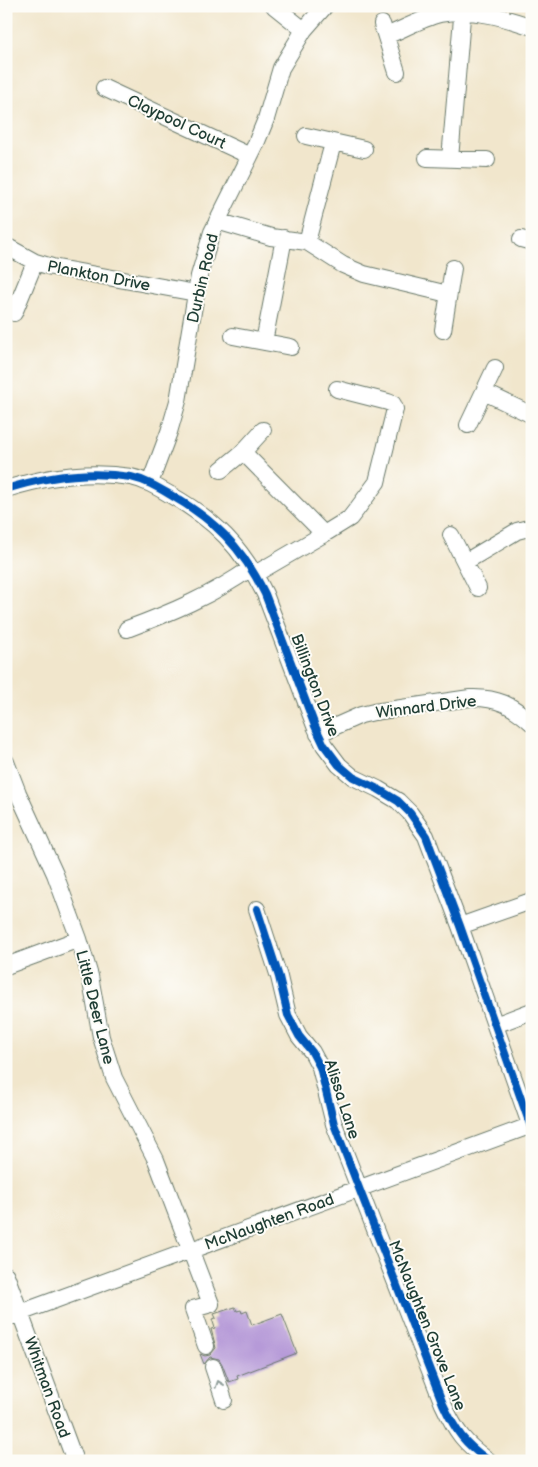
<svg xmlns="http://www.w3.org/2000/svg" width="538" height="1467" font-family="'Balsamiq Sans',sans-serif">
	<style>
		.building { fill: #b69ad8 }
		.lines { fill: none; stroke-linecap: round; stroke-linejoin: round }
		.minor-casing { stroke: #687869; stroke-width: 18 }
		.minor { stroke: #fff; stroke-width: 16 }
		.cycleway-casing { stroke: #fdfcf7; stroke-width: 11 }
		.cycleway { stroke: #0057b8; stroke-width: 8 }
		.oneway { stroke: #8f9e9a }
		.labels { text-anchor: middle; stroke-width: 4; stroke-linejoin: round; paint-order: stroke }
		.street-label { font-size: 16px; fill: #1f3d34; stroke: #fdfcf7 }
	</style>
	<rect width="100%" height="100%" fill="#fdfcf7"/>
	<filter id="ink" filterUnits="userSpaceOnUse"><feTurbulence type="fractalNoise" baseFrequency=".02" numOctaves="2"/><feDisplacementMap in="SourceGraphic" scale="10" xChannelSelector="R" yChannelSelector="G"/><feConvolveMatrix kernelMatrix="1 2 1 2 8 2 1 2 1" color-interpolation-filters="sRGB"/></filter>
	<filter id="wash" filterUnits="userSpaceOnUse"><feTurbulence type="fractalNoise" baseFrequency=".0096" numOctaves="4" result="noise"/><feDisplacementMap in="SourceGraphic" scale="20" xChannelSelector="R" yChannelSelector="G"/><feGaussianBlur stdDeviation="1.12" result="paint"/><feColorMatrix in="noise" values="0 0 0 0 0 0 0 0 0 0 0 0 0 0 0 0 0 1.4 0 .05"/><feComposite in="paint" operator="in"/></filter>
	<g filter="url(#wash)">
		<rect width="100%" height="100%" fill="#f1e6cc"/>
		<g id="blocks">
			<!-- building -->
			<path class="building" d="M235,1307l2,4 4,-1 1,3 5,-2 5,14 30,-11 15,39 -60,23 1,3 -9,3 -7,-18 -3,-5 -9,-2 -6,7 -4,-10 5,2 5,-1 6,-7 -5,-19 4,-1 -3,-9 4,-1 -2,-4z"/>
		</g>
	</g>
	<g filter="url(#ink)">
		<use href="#blocks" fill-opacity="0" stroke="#687869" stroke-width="1"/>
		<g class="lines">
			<!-- minor casing -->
			<g class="minor-casing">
				<path id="minor" d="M274,6l30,24
					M382,24l15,48
					M386,36c17,-7 37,-18 54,-22 32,-6 63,3 92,13
					M104,88l146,68
					M306,136l58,13
					M427,158l60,2
					M450,159l13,-153
					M217,221l54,16 36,5 36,23 21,9 84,20
					M521,239l11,3
					M307,242l26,-99
					M6,246l29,16 17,5 144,26
					M14,313l21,-51
					M443,330l10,-62
					M233,336l58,11
					M264,342l20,-104
					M484,392l48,23
					M468,425l27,-57
					M243,452l81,82
					M221,470l22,-18 20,-22
					M150,483l19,-51 9,-31 21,-125 13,-44 43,-86 11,-27 15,-51 23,-38 21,-24
					M6,489c41,-13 82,-19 125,-12 14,3 26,10 38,17 46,26 73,53 96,100l50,132 9,19 15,20 14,12 25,12 20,12 12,12 16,23 34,90 72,204
					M451,535l27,53
					M465,562l52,-31 15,-4
					M255,574l69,-40 26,-16 7,-9 20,-27 18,-73 -2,-5 -5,-2 -51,-13
					M127,629c43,-16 86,-34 124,-61
					M318,734l43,-19 13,-3 96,-14c27,-1 42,7 62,25
					M6,762l12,31 37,81 24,65 11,37 11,61 13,41 42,82 55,144 -18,5 13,37
					M257,909l22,68 9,38 11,21 13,16 8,15 14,57 109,280c13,28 21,39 46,57
					M460,926l71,-25
					M6,966l73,-27
					M495,1025l37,-14
					M6,1275l69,186
					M6,1318l526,-193
					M213,1367l11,33"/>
			</g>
			<!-- minor -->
			<use href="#minor" class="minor"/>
			<!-- cycleway casing -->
			<g class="cycleway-casing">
				<path id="cycleway" d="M6,489c41,-13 82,-19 125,-12 14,3 26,10 38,17 46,26 73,53 96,100l50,132 9,19 15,20 14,12 25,12 20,12 12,12 16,23 34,90 72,204
					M257,909l22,68 9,38 11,21 13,16 8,15 14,57 109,280c13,28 21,39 46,57"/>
			</g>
			<!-- cycleway -->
			<use href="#cycleway" class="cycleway"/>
		</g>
		<!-- one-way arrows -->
		<defs><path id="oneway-chevron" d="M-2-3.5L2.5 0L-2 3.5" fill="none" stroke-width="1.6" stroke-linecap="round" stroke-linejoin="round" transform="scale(1.25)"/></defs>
		<use class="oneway" href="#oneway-chevron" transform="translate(219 1384) rotate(-109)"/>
	</g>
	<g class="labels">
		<!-- street labels -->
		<g class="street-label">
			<text transform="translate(177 121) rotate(25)" y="6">Claypool Court</text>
			<text transform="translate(99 275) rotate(11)" y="6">Plankton Drive</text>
			<text transform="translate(202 278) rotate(-77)" y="6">Durbin Road</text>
			<text transform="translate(316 685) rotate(69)" y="6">Billington Drive</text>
			<text transform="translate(426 706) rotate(-7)" y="6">Winnard Drive</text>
			<text transform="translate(96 1007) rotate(76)" y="6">Little Deer Lane</text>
			<text transform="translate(343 1099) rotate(72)" y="6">Alissa Lane</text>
			<text transform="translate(269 1221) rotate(-20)" y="6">McNaughten Road</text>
			<text transform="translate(428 1325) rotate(68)" y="6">McNaughten Grove Lane</text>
			<text transform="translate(48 1387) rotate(70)" y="6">Whitman Road</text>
		</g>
	</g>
	<!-- margin -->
	<rect width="538" height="1467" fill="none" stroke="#fdfcf7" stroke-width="25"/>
</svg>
